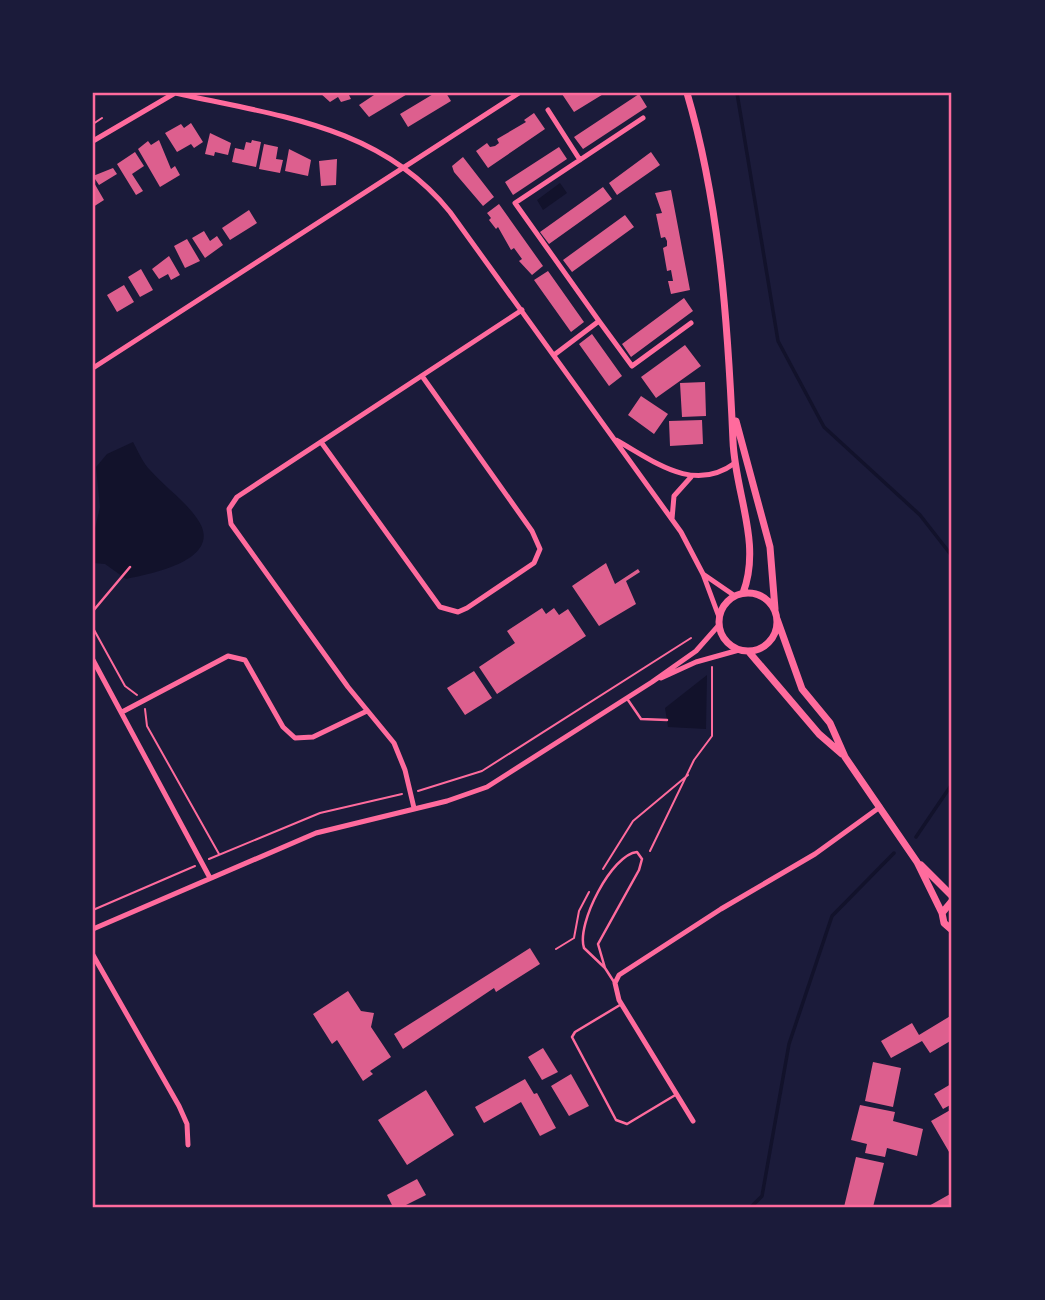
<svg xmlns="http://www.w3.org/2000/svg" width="1045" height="1300" font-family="Lato,sans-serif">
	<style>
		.water { fill: #12122b }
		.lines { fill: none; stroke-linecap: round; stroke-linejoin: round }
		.stream { stroke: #12122b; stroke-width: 3.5 }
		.building { fill: #dd5f8e }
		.path { stroke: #ff6b9d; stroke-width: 2 }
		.service { stroke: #ff6b9d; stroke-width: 2.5 }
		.minor { stroke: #ff6b9d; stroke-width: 5 }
		.secondary { stroke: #ff6b9d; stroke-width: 7 }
		.neatline { fill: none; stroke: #ff6b9d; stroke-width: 2.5 }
	</style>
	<rect width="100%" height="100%" fill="#1b1b3a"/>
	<!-- water -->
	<path class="water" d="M560,183l7,10 -24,17 -6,-10z
		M133,442c5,9 10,21 17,28 14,16 34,30 46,47 32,42 -44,57 -70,62l-21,-15 -12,-1v-26l7,-30 -4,-40 11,-13z
		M707,675l-1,54 -38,-2 -3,-19z"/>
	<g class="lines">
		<!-- stream -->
		<path class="stream" d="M737,93l41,248 46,86 96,88 32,41
			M916,837l36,-53
			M751,1207l11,-11 27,-152 43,-128 62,-63"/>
	</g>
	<!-- building -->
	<path class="building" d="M320,93h28l3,6 -10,3 -3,-5 -8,5z
		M377,93h32l-40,24 -10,-12z
		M435,93h11l5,8 -43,26 -8,-13z
		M565,93h40l-31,19 -12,-18z
		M639,94l8,13 -64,42 -9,-12z
		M534,113l11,16 -57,39 -12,-17 11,-8 3,4 5,-1 4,-3 -2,-4 29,-17 -2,-2z
		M191,123l12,19 -9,6 -3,-4 -14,8 -12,-19 16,-9 3,4z
		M210,133l21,10 -3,12 -13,-3 -1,4 -9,-2z
		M159,140l12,29 4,-3 5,9 -20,12 -22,-38 10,-8 3,4z
		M252,140l9,2 -5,25 -24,-5 3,-14 9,2 2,-8 5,1z
		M264,144l14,3 -2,12 7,1 -3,13 -21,-4z
		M559,147l8,12 -54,36 -8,-13z
		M289,149l22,11 -3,16 -23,-5z
		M135,152l9,14 -12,8 11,17 -7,4 -19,-31z
		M651,152l9,13 -43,30 -8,-12z
		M463,157l31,40 -11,9 -29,-34 -2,-6z
		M337,159l-1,26 -15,1 -2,-25z
		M113,168l4,6 -18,11 -6,-9z
		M93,181l11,19 -11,7z
		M603,187l9,12 -63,45 -9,-12z
		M671,190l19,100 -19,4 -3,-13h5l-2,-11 -4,1 -4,-23 4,-2v-5l-2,-4 -4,1 -5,-24 6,-1 -7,-20z
		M499,204l44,62 -11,9 -13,-14 3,-2 -8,-11 -3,2 -13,-23 -2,2 -7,-9 2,-2 -4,-5z
		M249,210l8,13 -27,17 -8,-12z
		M625,215l9,12 -62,45 -9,-12z
		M204,231l6,10 7,-5 6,9 -18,13 -13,-20z
		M187,239l13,22 -15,7 -11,-22z
		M169,256l11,19 -9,5 -3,-6 -9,5 -7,-10z
		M141,269l12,21 -13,7 -12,-20z
		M548,271l36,51 -13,10 -37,-52z
		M124,285l10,17 -17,10 -10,-17z
		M684,298l9,13 -62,46 -9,-13z
		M592,334l30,42 -13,10 -30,-42z
		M685,345l16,21 -45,32 -15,-21z
		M705,382l1,34 -24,1 -2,-34z
		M641,396l27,18 -14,20 -26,-19z
		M702,420l1,24 -33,2 -1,-25z
		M606,563l9,21 23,-15 2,3 -14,9 10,23 -37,22 -27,-40z
		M542,608l4,6 8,-6 5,7 9,-6 18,27 -89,58 -18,-27 36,-24 -8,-12z
		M474,671l18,27 -27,17 -18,-27z
		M530,948l10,16 -44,28 -2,-4 -91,61 -9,-15z
		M348,991l13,20 13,2 -3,14 20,30 -21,14 3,3 -10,7 -26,-41 -5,4 -19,-30z
		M952,1015v25l-22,13 -8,-12 -31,17 -10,-17 31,-18 7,12z
		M543,1048l15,24 -16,8 -14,-23z
		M873,1062l28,6 -8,39 -28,-6z
		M571,1074l18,32 -20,10 -18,-30z
		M525,1079l9,15 3,-1 19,35 -16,8 -19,-34 -37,21 -9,-16z
		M951,1084l1,20 -9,5 -9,-15z
		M426,1090l28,45 -47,30 -29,-45z
		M860,1105l35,7 -2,9 30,8 -6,27 -30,-8 -2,9 -20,-4 2,-9 -16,-4z
		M952,1109v48l-21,-36z
		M856,1157l28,6 -11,44h-29z
		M417,1179l9,16 -24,12h-9l-6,-12z
		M952,1193v14h-25z"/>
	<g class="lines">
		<!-- path -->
		<path class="path" d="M144,93v1
			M93,124l9,-6
			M93,628l32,58 12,9
			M145,709l2,17 72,128
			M418,791l64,-20 209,-133
			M650,851l44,-91 18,-24v-69
			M209,859l111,-46 82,-19
			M603,869l30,-48 55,-46
			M93,910l102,-44
			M556,949l18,-11 5,-27 10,-19"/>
		<!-- service -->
		<path class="service" d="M93,611l37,-44
			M628,700l13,19 26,1
			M605,968l-21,-20c-8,-24 28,-94 53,-96l5,7 -3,11 -41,74 7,24 9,14
			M620,1005l-45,27 -3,5 44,83 11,4 50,-30"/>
		<!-- minor -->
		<path class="minor" d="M548,110l32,50
			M93,141l82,-48c102,23 205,32 275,119l231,320 22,42 16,43
			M599,321l33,45 59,-43
			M554,355l45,-34 -84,-118 128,-85
			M93,368l426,-275
			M616,440c38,21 77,54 119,23
			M321,442l119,165 18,5 9,-4 67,-45 6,-14 -8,-18 -110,-155
			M672,519l2,-23 17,-19
			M703,574l32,22
			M93,660l117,218
			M661,678l35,-16 43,-12
			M122,712l106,-56 17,4 38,67 12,11 18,-1 54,-26
			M414,808l-9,-38 -11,-27 -46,-56 -117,-163 -2,-15 8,-12 285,-187
			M93,929l223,-96 131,-32 40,-14 165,-105 44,-31 23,-26
			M93,955l86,151 8,18 1,21
			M693,1121l-74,-121 -4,-17 4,-8 102,-66 94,-55 65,-47"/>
		<!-- secondary -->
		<path class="secondary" d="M687,93c33,112 41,233 46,348 2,52 29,102 10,152
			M736,421l34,126 5,62
			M719 622a29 29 0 1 1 58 0a29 29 0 1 1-58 0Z
			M777,619l25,70 28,34 15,34 72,105 25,51
			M749,652l70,82 23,20
			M921,865l31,31
			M952,901l-10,12 2,10 8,7"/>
	</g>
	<!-- border -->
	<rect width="1045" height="1300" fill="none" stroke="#1b1b3a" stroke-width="189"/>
	<rect x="94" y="94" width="856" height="1112" class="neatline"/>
</svg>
